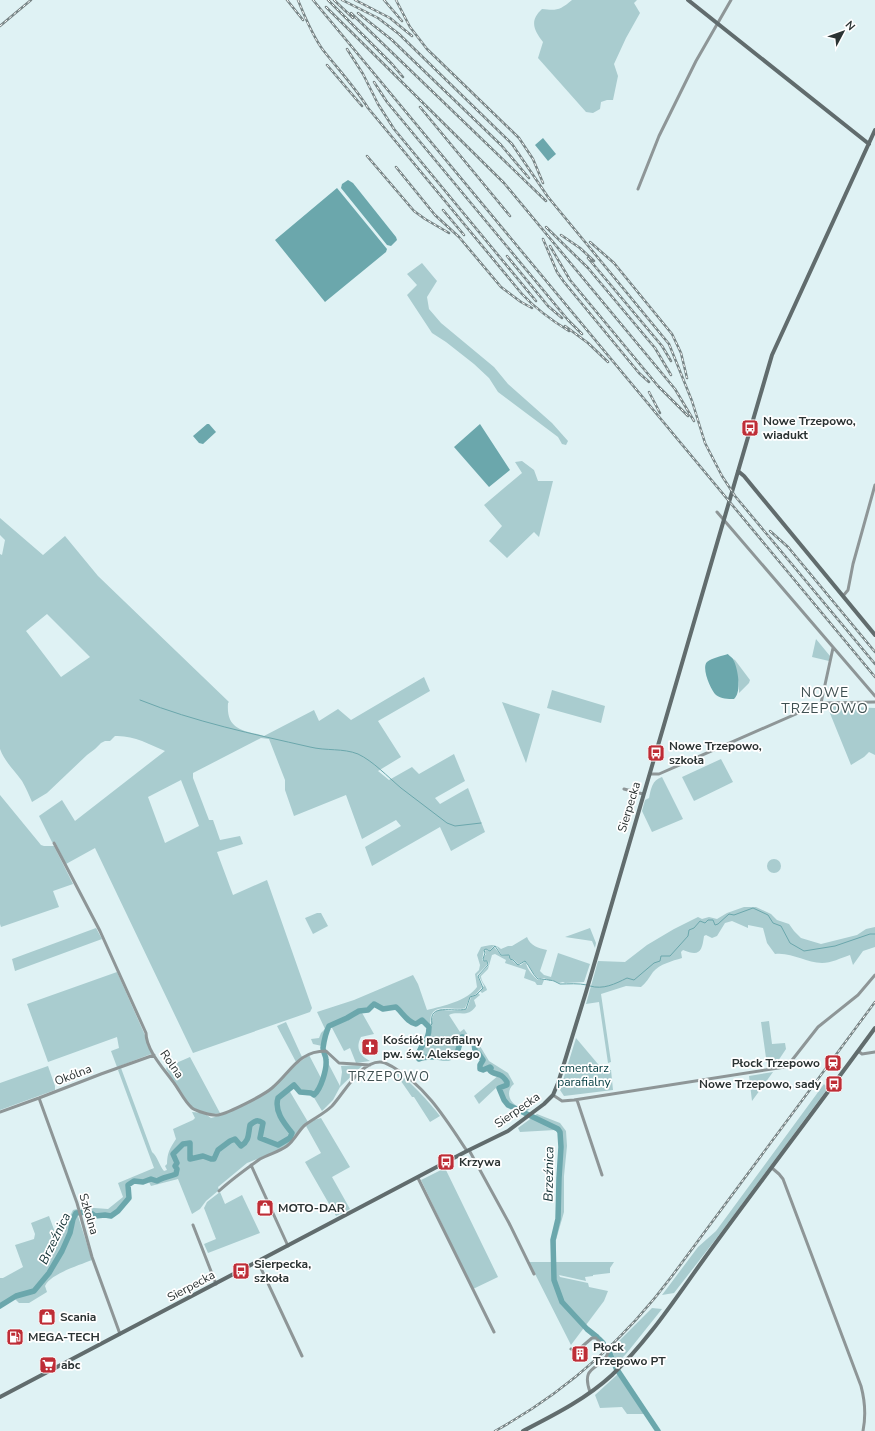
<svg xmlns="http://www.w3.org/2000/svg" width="875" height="1431" font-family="'Nunito Sans',sans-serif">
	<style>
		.green { fill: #a9cccf; fill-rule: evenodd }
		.water { fill: #6ba7ac }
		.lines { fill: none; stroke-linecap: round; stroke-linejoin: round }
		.stream { stroke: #6ba7ac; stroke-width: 1 }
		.river { stroke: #6ba7ac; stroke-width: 5.5 }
		.street-tunnel { stroke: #bbcccd; stroke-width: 3; stroke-dasharray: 3 1.5; stroke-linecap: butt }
		.street { stroke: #8e9697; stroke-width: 3 }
		.secondary { stroke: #616c6d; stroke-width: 4 }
		.rail-casing { stroke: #788586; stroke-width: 2.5 }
		.rail { stroke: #fff; stroke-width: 1; stroke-dasharray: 3; stroke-linecap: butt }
		.labels { text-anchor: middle; stroke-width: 3.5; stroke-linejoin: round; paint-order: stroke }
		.poi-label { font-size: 12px; font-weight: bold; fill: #2b3333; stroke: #fff; text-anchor: start }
		.street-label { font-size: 12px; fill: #2b3333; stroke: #fff }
		.park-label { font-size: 12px; fill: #003b3f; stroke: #fff }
		.neighbourhood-label { font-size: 13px; letter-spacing: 1px; fill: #3f5051; stroke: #fff }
		.water-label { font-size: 13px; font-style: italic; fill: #113033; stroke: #fff }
		.quarter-label { font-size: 14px; letter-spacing: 1px; fill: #3f5051; stroke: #fff }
	</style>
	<rect width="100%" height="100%" fill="#dff2f4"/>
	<!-- green -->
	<path class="green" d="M572,0h65l-3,3 6,10 -14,25 -12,26 4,12 -5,24h-6l-6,2 -1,7 -7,4 -7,-1 -48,-54 5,-16c-9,-12 -14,-21 -1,-33 15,2 18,1 30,-9z
		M422,263l15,18 -10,16 2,12 12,14 53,44 14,17 44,39 16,18 -2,4 -4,-1 -4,-7 -60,-45 -9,-14 -15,-14 -28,-22 -14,-9 -25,-38 10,-10 -10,-11z
		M522,461l12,9 4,11h15l-14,56 -5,-5 -27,26 -18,-17 13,-15 -18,-21 38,-32 -7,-11z
		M0,518l43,37 22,-19 33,40 131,126 -1,1c-2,27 15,27 36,33l50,-26 5,11 19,-12 13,11 73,-43 6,14 -52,30 23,36 -23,14 11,9 23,-13 7,7 35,-20 11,27 -30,17 5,6 28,-16 17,44 -34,19 -11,-24 -68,39 -7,-19 36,-21 -5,-6 -34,19 -16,-44 -52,21 -9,-26v-10l-16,-41 -8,-1 -68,35v5l16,42h4l7,20 20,-4 3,8 -26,8 16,43 34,-15 45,128 -2,4 -117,41 -98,-205 -29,16 -11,-22h-3l-13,-26 23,-16 13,21 90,-70c-16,-7 -32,-16 -50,-15l-5,5h-5l-4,2 -6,6 -8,6 -40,38 -15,9c-3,-7 -6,-14 -10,-21 -8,-11 -17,-19 -22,-32v-195l2,1 3,-15 -5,-5zM47,614l43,43 -29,20 -35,-46zM181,780l18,46 -34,17 -17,-46z
		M816,639l14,17 -1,5 -17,-4z
		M733,659l2,1 15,20 -1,3 -10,10v-9z
		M552,690l53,16 -4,17 -54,-15z
		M502,702l38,12 -14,49z
		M827,706l48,2v47l-6,-3 -5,5 -13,8z
		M721,759l12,23 -39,19 -12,-24z
		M662,777l21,42 -31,13 -10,-21 3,-11 4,-2c2,-9 3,-18 13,-21z
		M0,795l41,50 3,1h10l19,38 -20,7 6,16 -58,20 -1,-3z
		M767 866a7 7 0 1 1 14 0a7 7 0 1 1-14 0Z
		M744,907h12l15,7 6,6 12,4 5,7 7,7 20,6 36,-9 9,-6 9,-2v20l-12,4 -10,14 -3,-10c-9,3 -19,8 -28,8 -16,0 -30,-11 -47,-9l-8,-11 -4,-15 -15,-3v3l-16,-7 -7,2 -8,13 -5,2 -6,-3 -2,1c-2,15 -4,21 -21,14l-2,2 1,6c-10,3 -22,6 -29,14 -4,6 -7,11 -12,15l-15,-1 -25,8 10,68 -3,1 -9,-61 -13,2 12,-43 27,1 22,-17 27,-16 24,-12 4,2 7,-2 8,2 10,-6z
		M317,913h4l7,13 -15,8 -8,-16z
		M96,928l6,11 -87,32 -3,-12z
		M590,928l6,15 -1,5 -3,-7 -27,-4z
		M527,937c3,9 12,11 20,13l-7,21 4,4 7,2 7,-24 32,11 -6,18 -19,1 -2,-1 -4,1 -7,-3 -2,1 -6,-3 -4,1c-8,-4 -9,-13 -15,-18l-7,3 -4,-4 -4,-1 -1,-4 -8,-1 -4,-7 -3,-1 -4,4 -4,-1 -2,1 -2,10 5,2v3l-10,10 5,12 -6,7 -6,3 -5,11c-9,3 -28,-4 -33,6 -2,2 -1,6 -2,9l1,1 -2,1 -3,-1 -3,-5 -4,1 -3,3 -11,-6 -1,-5 -7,-6 -14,3 -8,-6 -3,-1 -5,8c-13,-1 -24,13 -39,15l-6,21 -9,-2 -2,-5 8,-1 2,-5 4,-4 -8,-17 37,-12 59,-25 5,9 9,26c16,-4 40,-9 50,-23l-2,-13 4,-4 1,-5 -3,-10 4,-8c9,-2 13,-4 20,2l7,-3h4z
		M494,947l7,8h7l1,2v2c4,1 8,7 12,6 1,-1 2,-2 4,-3l1,1c1,6 7,13 12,17h6l-2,5h-5l-2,-3 -11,-4 2,-8 -21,-7 1,-3 -11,-6 -3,1 -4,14 -7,7c0,6 5,9 6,14l-5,3 -2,-2 4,-5 -5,-10 10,-11 -1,-4h-3l-2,-3 3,-4 -1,-3 1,-1 4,1z
		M117,972l35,79 -1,3 -34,13 -6,-16 8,-3 -2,-11 -69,25 -21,-58z
		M478,993l2,2 -6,5 2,6c-9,13 -17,4 -27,9l11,17 4,-3 4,6 9,6 12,20 19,12 6,11c-8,6 -6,17 3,22 4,1 9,2 13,3l-4,3 -17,-8 -10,-16 8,-2 1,-4 -7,-8 -8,-1 -3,-3 1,-4 -8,3 -2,-1 -1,-3 3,-5 -3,-6 -5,-3v-8l-9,-6h-5c-1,6 -4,11 -4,17l-2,2c-10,1 -27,-2 -35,2l-3,-3c2,-3 10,-13 12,-17 2,-8 1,-26 10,-28 5,-1 7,1 12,1 5,0 11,-1 16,-2l4,-12 5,-2z
		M361,1011l13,23 -13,3c-6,11 -1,19 9,24l-14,2 -6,-15 -6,3 -13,-25 17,-6 10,-8z
		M769,1021l3,23 13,-1 1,6 -10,15 -9,1 -6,-43z
		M286,1022l16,35 -6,5 -19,-36z
		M576,1038l27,32h8l2,20 -49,6 -4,-6z
		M309,1055l13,25 -3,10 -5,4 -3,-2 -10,-1 -7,-7c-5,5 -13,8 -17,15 -5,9 9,27 14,34l-3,7 -11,4 -17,-7 4,-9 -1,-5 -3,-3h-5l-6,7c0,8 -1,14 -9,18l-5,-6 -6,2 -12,9 -3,8 -12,-3 -11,4v-16l-2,-1 -6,1 -11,11 4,9 -2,2 1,9 -13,3 -5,3c-6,-2 -8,0 -14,1 -7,1 -10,-1 -16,4 0,3 3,11 1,14 -2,4 -13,14 -17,16l-8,-1 -8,1 -2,-3 -6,-2 -6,2v-5l27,2 15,-12 -5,-14 36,-15 -36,-98 3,-2 31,84c6,5 7,13 12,19l3,-1 -2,-4 2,-2c0,-11 3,-16 9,-25l-3,-10 20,-9 2,-2 -3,-6 12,1 7,5 11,-3 46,-23 29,-28z
		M190,1057l30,56c-10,3 -23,-2 -31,-8l-23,-36 1,-2z
		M327,1061l13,25 2,-14 -1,-6 22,-1 -23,22 -7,13 -11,11 -9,-15 7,-6z
		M48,1066l7,20v4l-55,20v-27z
		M394,1071c13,6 37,33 46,45l-10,6 -16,-25h-2z
		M773,1072l-21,29 -3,-25z
		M499,1075l7,7v3l-8,1 -19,18 -5,-8z
		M824,1084l4,4 -109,147 -45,58 -12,2 36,-48 18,-16z
		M289,1090l19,32 -19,22 -9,6 -33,13 -29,24 1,3 -13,11 -6,8 -8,5 -14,-35 -27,7 -3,-6 9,1c6,-4 13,-3 20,-7v-5l-1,-2 2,-4 -5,-9 11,-10h6v16c5,-1 10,-3 14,-3 8,0 11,8 14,-6l12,-10 5,-1 5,6 6,-3 4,-8 1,-10 4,-3 4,-1 3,4 -2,13 18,7c8,-1 13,-5 15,-12 -8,-9 -15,-20 -15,-33z
		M537,1114l23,9 6,8 1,15 -3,30v36l-8,28 -1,22h59l-4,6v5l-17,2v1l-8,1 1,4 -27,-6 1,2 28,6 1,4 19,4 -4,10 -33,44 -42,-83h23v-19l5,-25v-33l2,-35 -1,-17 -3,-3 -35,2 -2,-4z
		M321,1118l29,49 -18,10 18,32 -14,7 -31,-54 16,-9 -15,-27 8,-6z
		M445,1168l53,109 -25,12 -52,-109z
		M220,1192l5,12 17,-9 18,38 -52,20 -4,-9 12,-5 -12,-31 3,-6z
		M77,1209l1,7 14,44c-12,5 -42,14 -47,26l2,6 -18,11h-10l-7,-7 -5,5 -7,3v-26h3l20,-11 -8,-22 19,-6 1,-5 -4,-11 18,-7 7,19 8,-7 9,-18z
		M652,1308l10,1 -36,45 -9,9 -6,-14z
		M618,1374l26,40h-17l-5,-7 -22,1 -5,-13z"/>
	<!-- water -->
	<path class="water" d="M543,138l13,16 -8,7 -13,-16z
		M348,180l5,3 43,54 1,3 -6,6 -4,-1 -46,-57 1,-4z
		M337,188l50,61 -1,3 -61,50 -50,-62z
		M207,424h2l7,8 -13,12 -4,-1 -6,-7z
		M480,424l30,46 -21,17 -35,-40z
		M728,654c0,1 5,4 5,5 5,9 9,33 1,40 -6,0 -13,0 -18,-4 -5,-5 -15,-27 -9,-33 5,-4 15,-6 21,-8z"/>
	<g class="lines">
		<!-- stream -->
		<path class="stream" d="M140,700c55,22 113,34 170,47 16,4 33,1 48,7 15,7 30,23 43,34 15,12 31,23 46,35l8,3 26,-3
			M590,986c13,4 25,-2 37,-8l7,2 20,-17 6,-2 1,-5h9l18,-20 1,-6 5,-2 6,-7 5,2 3,-3h5l2,5 3,-1 11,-10 5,1 19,-7 15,7 5,8 8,3 9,17 14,8 31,-5 35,-12h5
			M429,1027l3,-3c-4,-22 21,-11 34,-15l4,-12 6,-2 7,-7 -5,-12 10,-11 -1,-4h-3l-1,-2 2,-6 -1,-3 2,-1 4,2 5,-5 6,9h8l1,4 3,1 5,5 7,-4c5,5 7,13 13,18 4,0 13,1 16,2 2,1 4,2 6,3 9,0 18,-1 27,1"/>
		<!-- river -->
		<path class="river" d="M0,1306l16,-10 18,-5 15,-18 13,-22 8,-18 3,-14 3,-6c8,0 13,-3 19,3l10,-1 6,1 7,-5 11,-13 -1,-13 6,-4 9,1 8,-3 6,2c6,-4 12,-4 19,-7l1,-5 -2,-3 2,-3 -4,-9 10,-10 7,-1v16l13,-3 8,3h3l4,-9 12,-9 5,-2 6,7c9,-6 7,-12 9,-21 5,-4 7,-6 13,-2l-3,15 18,7 12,-7 2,-5c-8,-10 -18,-22 -14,-35l16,-13 6,7 11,1 3,2c7,-6 13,-26 12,-35 0,-5 -3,-7 -3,-12 1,-7 3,-16 6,-22l18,-8 12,-7 9,-1 6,-6 9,5 13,-2c7,6 11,15 20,17l6,-4 7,7c0,14 -6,14 -10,25l-2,1 -1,3 3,3c12,-6 28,3 39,-4v-5l4,-13 4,1 8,5 1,8 4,3 4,6 -3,5v4l3,1 7,-3 1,1 -2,1c3,5 6,4 11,6 3,1 5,4 7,7v3l-8,3 5,12 4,5 50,24 2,3 1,15 -2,31 -1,41 -5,21 1,40 8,22 25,27 10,8
			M599,1339l4,4
			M608,1349l8,19 42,63"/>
		<!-- street-tunnel -->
		<path class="street-tunnel" d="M601,1345l6,5"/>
		<!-- street -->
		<path class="street" d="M638,189l21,-53 37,-75 35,-61
			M717,512l158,184
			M843,596l5,-6 5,-26 22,-79
			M821,703l12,-55
			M650,774h9l162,-71 54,-1
			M624,789l19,5
			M54,843l46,88 46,102c0,17 18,36 28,50 6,8 10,18 18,25 4,3 20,8 26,7 11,-2 46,-20 54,-27 19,-16 26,-37 54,-37l13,12 31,2
			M858,1051l4,3 13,-2
			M553,1095l9,6 12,-1 211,-33 4,-3 29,-37 40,-32 17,-20
			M39,1098l38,105 15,54 28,77
			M577,1100l25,75
			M0,1112l39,-14 62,-24 53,-19
			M469,1150l40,73 25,51
			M251,1165l37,81
			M772,1168l7,6 4,5 78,207c4,15 5,30 2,45
			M418,1178l76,154
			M219,1191c13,-12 27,-22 41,-32 9,-5 19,-7 27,-13 8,-6 11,-15 18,-21 9,-7 19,-11 27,-19 12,-13 28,-44 48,-44 5,0 9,3 13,5 33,19 54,54 74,84
			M193,1225l23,59
			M258,1262l44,94
			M598,1340l3,5
			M571,1349l4,2 3,-1 14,-12h4
			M590,1392c-10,-28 11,-21 18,-39l-1,-3"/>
		<!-- secondary -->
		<path class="secondary" d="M688,0l181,144
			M738,471l6,5 131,159
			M0,1397l467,-246 41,-20 36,-27 9,-9 5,-12 28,-91 186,-637 103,-225
			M523,1431c31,-16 63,-32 89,-56 36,-34 63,-76 92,-116 56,-77 114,-153 171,-231"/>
		<!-- rail casing -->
		<g class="rail-casing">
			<path id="rail" d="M287,0l16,20
				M298,0c7,17 14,35 25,50 15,19 32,37 45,58l154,186c14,15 29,26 47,37
				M313,0l562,677
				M328,0l64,64 11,13
				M334,0l19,18
				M342,0l36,18 21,16 113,110 36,53 121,147 23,57 13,42 17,33 13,20 140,168
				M355,0l35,18 22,18
				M384,0l18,21
				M396,0l14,27 17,22 92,89 14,21 10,24
				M326,7l178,176 171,206 19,32
				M351,13l195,188
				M358,13l34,27 109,105 28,33
				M0,26l31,-26
				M347,49l16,25 15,30 16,25 142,172
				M327,65l35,41
				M374,82l13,20 181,218 14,14
				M420,107l90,109
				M367,156l47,55 11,8 24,14
				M396,167l39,48 24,22 42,50 20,15 11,6
				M443,210l21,25
				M546,227l42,41 67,80 16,27
				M561,235l19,13 14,13
				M543,239l14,33 7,10 75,91 10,9
				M590,242l24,21 58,71 9,19 6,25
				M550,246l20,34 88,106 30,30
				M507,256l41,50 14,12
				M588,258l74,88 9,15
				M565,326l23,17 20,19
				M649,392l11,21
				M770,531l18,16 87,105
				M495,1431c69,-38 130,-92 177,-155l203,-274"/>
		</g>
		<!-- rail -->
		<use href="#rail" class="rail"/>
	</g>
	<!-- icons -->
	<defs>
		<g id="bus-square" transform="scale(0.9)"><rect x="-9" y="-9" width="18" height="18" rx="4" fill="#be2d36" stroke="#fff"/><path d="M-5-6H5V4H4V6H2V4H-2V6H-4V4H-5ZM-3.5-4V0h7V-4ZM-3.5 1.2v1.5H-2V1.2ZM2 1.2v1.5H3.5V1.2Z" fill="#fff"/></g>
		<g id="church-square" transform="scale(0.9)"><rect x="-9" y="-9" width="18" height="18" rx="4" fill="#be2d36" stroke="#fff"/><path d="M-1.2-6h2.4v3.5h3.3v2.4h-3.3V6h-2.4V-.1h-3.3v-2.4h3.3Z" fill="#fff"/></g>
		<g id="station-square" transform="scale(0.9)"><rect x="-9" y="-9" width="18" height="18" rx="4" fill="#be2d36" stroke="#fff"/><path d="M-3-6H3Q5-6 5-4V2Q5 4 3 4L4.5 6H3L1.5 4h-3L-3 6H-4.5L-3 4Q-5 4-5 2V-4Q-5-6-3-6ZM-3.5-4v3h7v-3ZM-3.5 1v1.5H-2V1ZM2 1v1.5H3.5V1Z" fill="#fff"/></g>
		<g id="shop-square" transform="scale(0.9)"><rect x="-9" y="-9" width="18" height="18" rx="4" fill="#be2d36" stroke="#fff"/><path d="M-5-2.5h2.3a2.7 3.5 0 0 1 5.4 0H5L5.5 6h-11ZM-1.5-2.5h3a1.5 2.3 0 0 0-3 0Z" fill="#fff"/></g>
		<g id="fuel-square" transform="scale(0.9)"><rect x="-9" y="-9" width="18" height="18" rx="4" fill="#be2d36" stroke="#fff"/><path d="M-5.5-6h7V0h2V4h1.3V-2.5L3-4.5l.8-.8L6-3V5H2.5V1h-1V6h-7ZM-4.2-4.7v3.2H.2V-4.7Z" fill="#fff"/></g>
		<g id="building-square" transform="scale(0.9)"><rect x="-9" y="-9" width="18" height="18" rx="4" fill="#be2d36" stroke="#fff"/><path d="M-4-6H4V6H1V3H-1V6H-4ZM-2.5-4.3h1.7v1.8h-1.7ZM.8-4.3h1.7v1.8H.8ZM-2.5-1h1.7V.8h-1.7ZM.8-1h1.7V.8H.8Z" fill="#fff"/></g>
		<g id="supermarket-square" transform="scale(0.9)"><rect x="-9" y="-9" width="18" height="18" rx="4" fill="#be2d36" stroke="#fff"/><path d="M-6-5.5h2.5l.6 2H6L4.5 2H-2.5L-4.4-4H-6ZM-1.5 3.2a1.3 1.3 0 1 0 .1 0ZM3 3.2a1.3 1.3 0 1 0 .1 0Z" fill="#fff"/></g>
	</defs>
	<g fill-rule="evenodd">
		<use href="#bus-square" x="750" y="428"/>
		<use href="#bus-square" x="656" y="753"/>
		<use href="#church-square" x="370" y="1047"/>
		<use href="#station-square" x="833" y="1063"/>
		<use href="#bus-square" x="834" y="1084"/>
		<use href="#bus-square" x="446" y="1162"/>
		<use href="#shop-square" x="265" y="1208"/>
		<use href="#bus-square" x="241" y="1271"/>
		<use href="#shop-square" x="47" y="1317"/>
		<use href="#fuel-square" x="15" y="1337"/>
		<use href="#building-square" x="580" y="1354"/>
		<use href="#supermarket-square" x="48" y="1365"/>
	</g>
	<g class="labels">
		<!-- poi labels -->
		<g class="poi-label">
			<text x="763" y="425">Nowe Trzepowo,<tspan x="763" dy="14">wiadukt</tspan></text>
			<text x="669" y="750">Nowe Trzepowo,<tspan x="669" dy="14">szkoła</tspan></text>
			<text x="383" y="1044">Kościół parafialny<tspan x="383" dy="14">pw. św. Aleksego</tspan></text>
			<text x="820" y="1067" text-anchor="end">Płock Trzepowo</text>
			<text x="821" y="1088" text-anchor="end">Nowe Trzepowo, sady</text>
			<text x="459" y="1166">Krzywa</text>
			<text x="278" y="1212">MOTO-DAR</text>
			<text x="254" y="1268">Sierpecka,<tspan x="254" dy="14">szkoła</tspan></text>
			<text x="60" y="1321">Scania</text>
			<text x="28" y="1341">MEGA-TECH</text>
			<text x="593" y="1351">Płock<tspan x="593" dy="14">Trzepowo PT</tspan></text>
			<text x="61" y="1369">abc</text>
		</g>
		<!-- street labels -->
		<g class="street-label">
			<text transform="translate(629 807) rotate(-73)" y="4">Sierpecka</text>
			<text transform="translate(172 1064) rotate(55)" y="4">Rolna</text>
			<text transform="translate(73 1075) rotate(-21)" y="4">Okólna</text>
			<text transform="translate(517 1110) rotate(-35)" y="4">Sierpecka</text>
			<text transform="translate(89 1214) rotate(74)" y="4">Szkolna</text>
			<text transform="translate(191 1286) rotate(-28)" y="4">Sierpecka</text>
		</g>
		<!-- park labels -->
		<g class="park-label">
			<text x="584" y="1072">cmentarz<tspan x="584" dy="14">parafialny</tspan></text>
		</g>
		<!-- neighbourhood labels -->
		<g class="neighbourhood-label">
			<text x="389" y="1081">TRZEPOWO</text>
		</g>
		<!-- water labels -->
		<g class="water-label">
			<text transform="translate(548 1174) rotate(-89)" y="5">Brzeźnica</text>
			<text transform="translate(54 1238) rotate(-64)" y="5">Brzeźnica</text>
		</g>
		<!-- quarter labels -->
		<g class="quarter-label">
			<text x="825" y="697">NOWE<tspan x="825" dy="16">TRZEPOWO</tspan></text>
		</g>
	</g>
	<!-- north arrow -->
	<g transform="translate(843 32) rotate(49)" stroke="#ffffff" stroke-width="3" paint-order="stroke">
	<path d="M0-3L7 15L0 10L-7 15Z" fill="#2b3333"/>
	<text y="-6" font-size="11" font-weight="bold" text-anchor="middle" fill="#2b3333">N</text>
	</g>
</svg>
